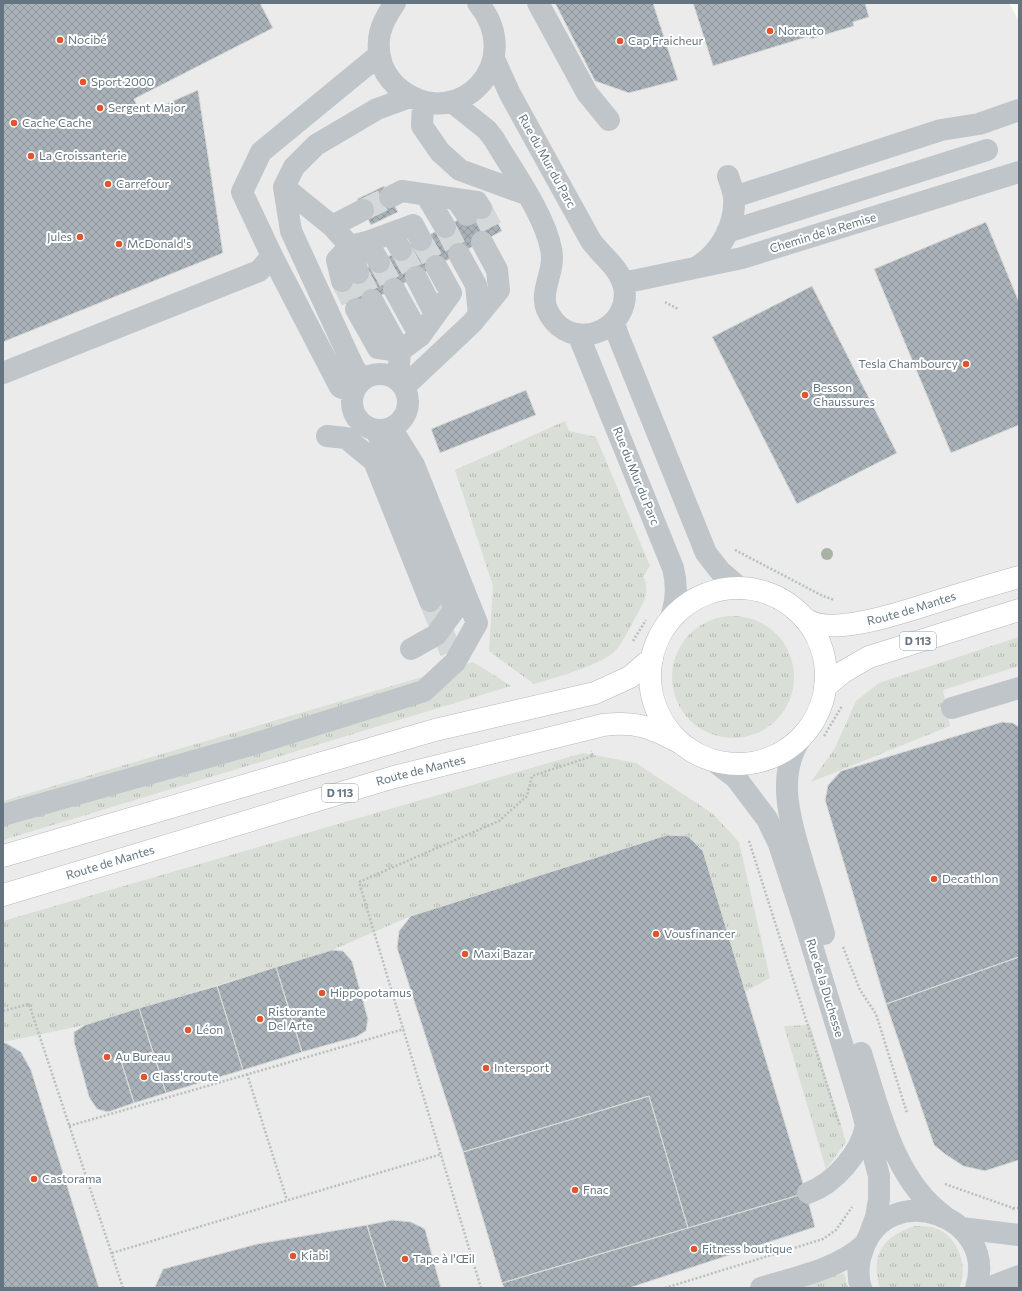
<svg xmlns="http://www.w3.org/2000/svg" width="1022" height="1291" font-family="Commissioner,sans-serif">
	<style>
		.built { fill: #eaebea }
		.grass { fill: url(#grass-tufts) }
		.building { fill: url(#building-cross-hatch); stroke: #dbdbd9 }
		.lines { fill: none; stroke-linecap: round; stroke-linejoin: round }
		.minor-tunnel { stroke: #d4d8d9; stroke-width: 22; stroke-dasharray: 22 11; stroke-linecap: butt }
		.major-casing { stroke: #b4b9bd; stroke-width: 23 }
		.path { stroke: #babec1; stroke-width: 2.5; stroke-dasharray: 2 2; stroke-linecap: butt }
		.minor { stroke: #c0c5c9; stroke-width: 22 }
		.major { stroke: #fff; stroke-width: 22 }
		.tree { fill: #a9b3a5 }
		.poi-dot { fill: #e1552e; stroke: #fff; stroke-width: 1.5 }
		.labels { text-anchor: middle; stroke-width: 4; stroke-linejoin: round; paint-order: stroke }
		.shield { fill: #fff; stroke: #929ea7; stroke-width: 1 }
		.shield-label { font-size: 11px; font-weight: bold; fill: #647581 }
		.poi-label { font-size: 12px; fill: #647581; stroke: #fff; text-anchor: start }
		.street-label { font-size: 12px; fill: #647581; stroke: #fff }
	</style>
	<defs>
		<pattern id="grass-tufts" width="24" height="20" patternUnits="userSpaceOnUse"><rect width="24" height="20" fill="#d9ded6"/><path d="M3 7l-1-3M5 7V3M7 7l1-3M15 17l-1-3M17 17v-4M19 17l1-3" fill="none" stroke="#b4b9b3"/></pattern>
		<pattern id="building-cross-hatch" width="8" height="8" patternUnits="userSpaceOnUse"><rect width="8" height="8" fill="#a9b2b8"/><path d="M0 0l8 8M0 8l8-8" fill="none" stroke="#8d959b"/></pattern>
	</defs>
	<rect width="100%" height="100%" fill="#f9f9f6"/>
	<!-- built -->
	<path class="built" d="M3,3h1006l10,19v1266h-1016z"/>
	<!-- grass -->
	<path class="grass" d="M565,421l4,10 27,6 54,129 -7,10c7,14 2,24 -5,37 -7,12 -13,26 -22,37 -15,16 -61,27 -82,34l-45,-33 4,-65 -38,-116z
		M672 677a61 61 0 1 1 122 0a61 61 0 1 1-122 0Z
		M1019,637v29l-76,24 7,36 -139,56 24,-34 21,-47 23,-18z
		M473,662l38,24 -508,154v-39z
		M583,753l53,10 77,51 26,28 31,136 -25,14 -42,-141 -15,-15 -21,-1 -256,81 -79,34 -247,75 -82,17v-121z
		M810,1025l36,117 -20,27 -42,-143z
		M915,1226c5,0 11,0 16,1 25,5 39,39 28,61h-79c-10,-33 3,-52 35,-62z
		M844,1273l4,15h-52z"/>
	<!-- building -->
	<path class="building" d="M3,3h257l13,25 -139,71 7,16 57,-25 25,163 -220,89z
		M555,3h98l25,77 -49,13 -34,-12z
		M693,3h172l4,14 -16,5 1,4 -43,13 -1,-3 -97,30z
		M384,186l14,26 -27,13 -14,-26z
		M488,204l14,27 -152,81 -14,-28z
		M986,222l33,80v123l-68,28 -77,-184z
		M812,286l85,167 -100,51 -85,-167z
		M526,390l10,25 -96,38 -9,-24z
		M1002,722l11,1 6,4v230l-133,47 -61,-204 3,-15 13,-14z
		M667,835l21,1 15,15 103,342 -118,35 -39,-132 -186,56 -66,-204 2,-17 12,-15z
		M332,950l11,1 9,10 16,58 -2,12 -10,6 -54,15 -26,-85z
		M1019,957v203l-34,11 -22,-5 -18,-12 -11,-9 -48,-141z
		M276,967l26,85 -59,18 -26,-84z
		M217,986l26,84 -77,23 -27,-85z
		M139,1008l14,44 -32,9 13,42 -26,9 -11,-3 -8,-12 -15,-55v-10l11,-7z
		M3,1043h3l15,9 10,18 68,218h-96z
		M153,1052l13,41 -32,10 -13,-42z
		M649,1096l39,132 -186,55 -39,-131z
		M806,1193l9,34 -186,61h-125l-2,-5z
		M392,1220l19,2 14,7 16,59h-55l-19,-63z
		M367,1225l19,63 -231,-1 8,-18 94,-25z"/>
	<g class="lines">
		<!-- minor-tunnel -->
		<path class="minor-tunnel" d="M481,208l14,27
			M363,210l27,-13
			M445,227l14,27
			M421,240l15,26
			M401,250l15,27
			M379,262l15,27
			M358,273l14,27
			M342,281l14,28
			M430,601l25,61"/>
		<!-- major casing -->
		<g class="major-casing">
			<g id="major">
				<circle cx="738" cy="676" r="88"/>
				<path id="s1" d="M804,618c27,22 110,-10 141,-19 25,-8 49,-15 74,-22"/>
				<path d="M825,687l18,-15 26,-15 150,-47"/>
				<path d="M3,856l432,-126 160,-37 35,-16 22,-19"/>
				<path id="s2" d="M3,895l391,-118 209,-52c33,-4 47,2 76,17"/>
			</g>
		</g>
		<!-- path -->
		<path class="path" d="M665,302l13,7
			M735,550l86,45 13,5
			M633,641l13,-21
			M824,736l18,-30
			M749,841l91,285
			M843,947l17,43 16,24 31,99
			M3,1011l26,-7 94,284
			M247,1074l40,126
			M69,1126l335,-97
			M945,1184l68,24 1,3
			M1013,1208h6
			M112,1253l330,-99
			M481,1288l-122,-406 140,-61 28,-25 5,-20 61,-20 -2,-5
			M665,1288l158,-49 13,-9 16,-23"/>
		<!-- minor -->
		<path class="minor" d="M395,3c-14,20 -21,37 -13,62 4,10 11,19 20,26 56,41 125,-28 76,-88
			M538,3l49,90 22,27
			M423,102l-1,24 18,26 20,18 66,24
			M452,102l35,28 7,9c18,31 51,76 57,110 6,27 -19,46 3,72 26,31 78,5 70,-34 -4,-19 -22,-31 -33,-46l-81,-147 -16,-35
			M284,187l48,39 31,-16
			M426,195l19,32
			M390,197l12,-6 54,8 11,16
			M734,197l207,-67 38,-6 40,-14
			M456,199l21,3 4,6
			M332,226l18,20 17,-4 46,-17 8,15
			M727,232l260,-82
			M391,233l10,17
			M367,242l12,20
			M350,246l8,27
			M459,254l17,31 3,29
			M697,267c23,-14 39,-42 37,-70 -1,-7 -4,-15 -6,-21
			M416,277l19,37
			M342,281l-5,-21 13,-14
			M623,283l119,-25 277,-86
			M394,289l26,47 -20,15 -2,29
			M372,300l28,51
			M356,309l22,39 22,3
			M614,322l3,11 89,220 14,18 21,18
			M578,334l95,234c5,19 3,34 -3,53
			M420,336l31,-43 -15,-27
			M3,373l256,-102 13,-15
			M352 402a28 28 0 1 1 56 0a28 28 0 1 1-56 0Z
			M362,379l-8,-11 -63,-137 -7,-44 10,-20 22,-22 61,-36 33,-12
			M404,387l68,-64 27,-33 -2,-20 -15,-28
			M353,392l-13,-5 -68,-131 -30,-64 19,-40 118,-97
			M376,430l79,179 -19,26 -25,14
			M327,436l19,2 28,23 56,140
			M952,708l67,-20
			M801,738c-27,39 -9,88 3,129 7,23 14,45 20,67
			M714,761l22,17 31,41 12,25 26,79 56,183 18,70v23l-3,18 -7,19
			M3,815l251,-71 170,-53 31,-29 22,-39 -63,-158 -23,-37
			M861,1053c18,56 33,127 83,163
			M808,1193c27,-10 52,-39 58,-67
			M961,1228l58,7
			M761,1288c35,-11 75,-18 103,-43
			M861,1288c-4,-12 -3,-27 2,-39 25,-71 136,-34 113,39
			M988,1288l31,-12"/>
		<!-- major -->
		<use href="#major" class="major"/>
	</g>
	<!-- trees -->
	<circle class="tree" cx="827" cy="554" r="6"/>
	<!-- markers -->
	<g class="poi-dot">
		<circle cx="770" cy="31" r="4"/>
		<circle cx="60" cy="40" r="4"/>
		<circle cx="620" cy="41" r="4"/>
		<circle cx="83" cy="82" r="4"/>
		<circle cx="100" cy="108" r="4"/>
		<circle cx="14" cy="123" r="4"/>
		<circle cx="31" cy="156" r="4"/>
		<circle cx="108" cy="184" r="4"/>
		<circle cx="80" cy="237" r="4"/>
		<circle cx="119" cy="244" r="4"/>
		<circle cx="966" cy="364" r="4"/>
		<circle cx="805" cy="395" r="4"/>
		<circle cx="934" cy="879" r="4"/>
		<circle cx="656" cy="934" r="4"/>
		<circle cx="465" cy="954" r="4"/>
		<circle cx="322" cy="993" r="4"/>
		<circle cx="260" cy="1019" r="4"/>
		<circle cx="188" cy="1030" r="4"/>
		<circle cx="107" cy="1057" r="4"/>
		<circle cx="486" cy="1068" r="4"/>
		<circle cx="144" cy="1077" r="4"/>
		<circle cx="34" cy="1179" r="4"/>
		<circle cx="575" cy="1190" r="4"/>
		<circle cx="694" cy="1249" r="4"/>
		<circle cx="293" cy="1256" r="4"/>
		<circle cx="405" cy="1259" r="4"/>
	</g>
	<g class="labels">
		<!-- shield labels -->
		<g class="shield">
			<rect x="900" y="632" width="36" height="18" rx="3"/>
			<rect x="322" y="784" width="36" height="18" rx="3"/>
		</g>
		<g class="shield-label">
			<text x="918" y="645">D 113</text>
			<text x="340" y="797">D 113</text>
		</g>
		<!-- poi labels -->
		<g class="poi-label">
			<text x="778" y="35">Norauto</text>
			<text x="68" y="44">Nocibé</text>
			<text x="628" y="45">Cap Fraicheur</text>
			<text x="91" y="86">Sport 2000</text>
			<text x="108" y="112">Sergent Major</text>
			<text x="22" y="127">Cache Cache</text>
			<text x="39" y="160">La Croissanterie</text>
			<text x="116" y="188">Carrefour</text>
			<text x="72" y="241" text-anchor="end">Jules</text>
			<text x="127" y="248">McDonald's</text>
			<text x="958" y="368" text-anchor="end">Tesla Chambourcy</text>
			<text x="813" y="392">Besson<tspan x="813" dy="14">Chaussures</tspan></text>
			<text x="942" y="883">Decathlon</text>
			<text x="664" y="938">Vousfinancer</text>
			<text x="473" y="958">Maxi Bazar</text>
			<text x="330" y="997">Hippopotamus</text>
			<text x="268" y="1016">Ristorante<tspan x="268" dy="14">Del Arte</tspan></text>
			<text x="196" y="1034">Léon</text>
			<text x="115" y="1061">Au Bureau</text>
			<text x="494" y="1072">Intersport</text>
			<text x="152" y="1081">Class'croute</text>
			<text x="42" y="1183">Castorama</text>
			<text x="583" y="1194">Fnac</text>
			<text x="702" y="1253">Fitness boutique</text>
			<text x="301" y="1260">Kiabi</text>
			<text x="413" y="1263">Tape à l'Œil</text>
		</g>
		<!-- street labels -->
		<g class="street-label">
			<text transform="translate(547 161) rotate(61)" y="4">Rue du Mur du Parc</text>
			<text transform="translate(823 233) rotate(-17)" y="4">Chemin de la Remise</text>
			<text transform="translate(636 476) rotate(68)" y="4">Rue du Mur du Parc</text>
			<text dy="4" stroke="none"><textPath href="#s1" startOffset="111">Route de Mantes</textPath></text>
			<text dy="4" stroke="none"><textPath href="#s2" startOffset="436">Route de Mantes</textPath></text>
			<text dy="4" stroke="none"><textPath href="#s2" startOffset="112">Route de Mantes</textPath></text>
			<text transform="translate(825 988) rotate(73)" y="4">Rue de la Duchesse</text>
		</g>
	</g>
	<!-- border -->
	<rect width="1022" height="1291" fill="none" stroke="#647581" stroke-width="8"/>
</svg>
